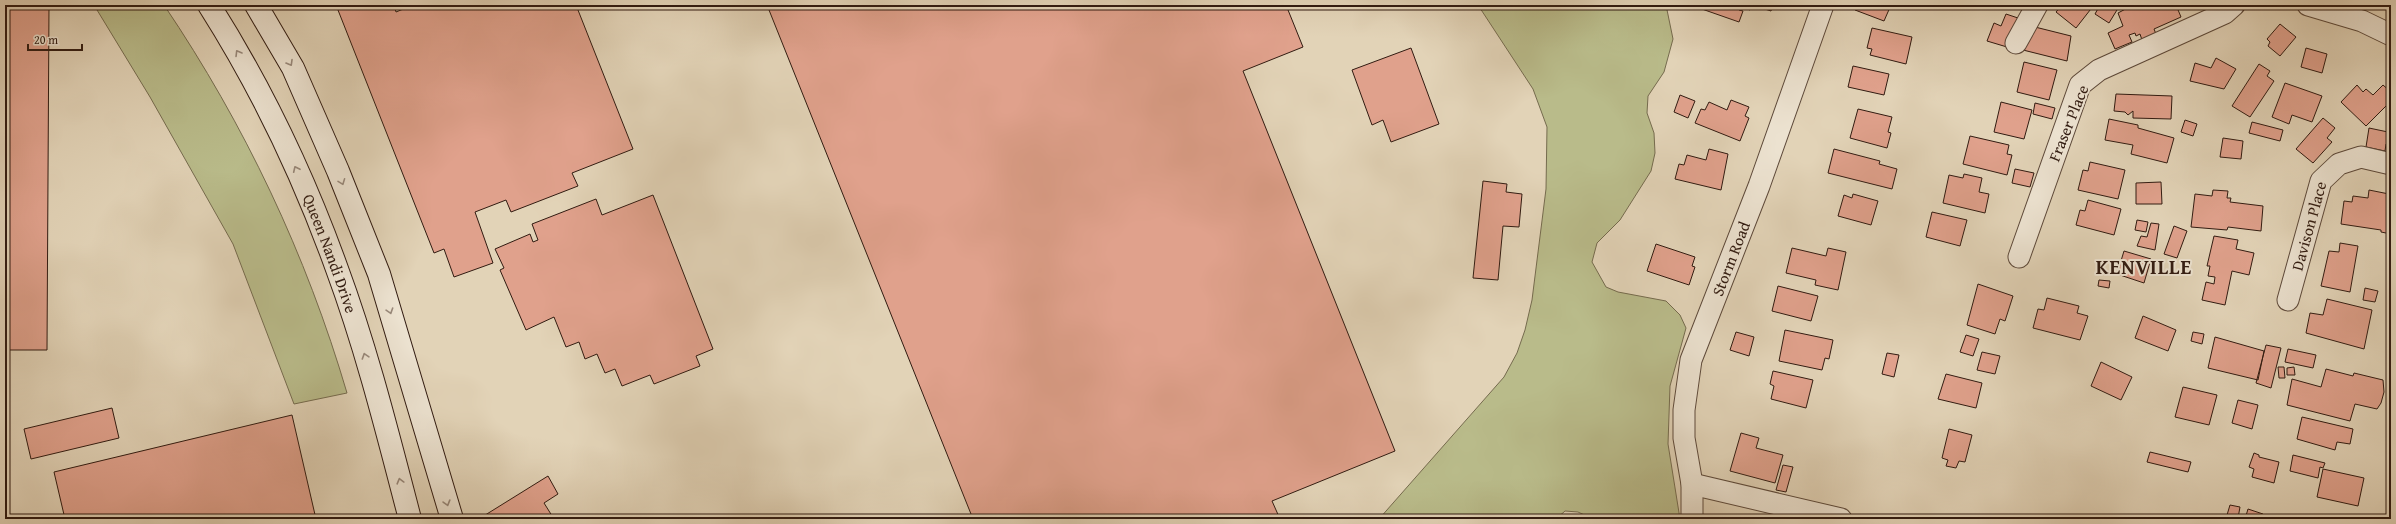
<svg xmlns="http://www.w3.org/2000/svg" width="2396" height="524" font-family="'Gentium Book Plus',serif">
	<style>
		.green { fill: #b9bb8a; stroke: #756b4e }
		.building { fill: #e0a18c; stroke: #311b11 }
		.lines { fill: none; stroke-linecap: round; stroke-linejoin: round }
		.minor-casing { stroke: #5d493a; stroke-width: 23 }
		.secondary-casing { stroke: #311b11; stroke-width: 24 }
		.minor { stroke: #ece2d0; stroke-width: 21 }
		.secondary { stroke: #ece2d0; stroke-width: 22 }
		.oneway { stroke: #98887a }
		.labels { text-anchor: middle; stroke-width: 4; stroke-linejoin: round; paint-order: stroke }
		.street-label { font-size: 16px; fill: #311b11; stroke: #ece2d0 }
		.district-label { font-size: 20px; font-weight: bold; letter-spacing: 1px; fill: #311b11; stroke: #ece2d0 }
	</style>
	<rect width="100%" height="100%" fill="#e2d3b7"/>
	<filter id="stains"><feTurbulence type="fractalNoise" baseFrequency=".005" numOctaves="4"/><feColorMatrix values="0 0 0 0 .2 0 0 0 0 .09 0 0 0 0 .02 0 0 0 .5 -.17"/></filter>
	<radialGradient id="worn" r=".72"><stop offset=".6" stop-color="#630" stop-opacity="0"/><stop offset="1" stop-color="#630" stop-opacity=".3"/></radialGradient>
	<!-- green -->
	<path class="green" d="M94,5h70c81,120 142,249 183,388l-53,11 -61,-160 -83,-147z
		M1478,5h188l7,34 -9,33 -16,24 -1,17 7,20 1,20 -4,18 -31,49 -23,23 -5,19 14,25 12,5 48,9 14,14 6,13 -16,58 -2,58 12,75h-87l-15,-7 -13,-1 -9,8h-177l125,-142 13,-24 8,-23 7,-30 14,-111 1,-62 -14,-38z"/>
	<!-- building -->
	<path class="building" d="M5,5h44l-2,345h-42z
		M336,5h58l2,7 17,-7h163l57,144 -61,24 6,13 -67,26 -5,-12 -31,12 18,51 -39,14 -10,-28 -10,4z
		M767,5h519l17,42 -60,24 152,380 -123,50 8,18h-307z
		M1700,5h73l-2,6 -19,-6 -2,5 -10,-4 -1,4 4,1 -4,11 -40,-14z
		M1857,5h34l-7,16 -29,-11z
		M2010,5h14l-2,4z
		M2062,5h32l-18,23 -20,-16z
		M2100,5h20l-11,18 -14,-9z
		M2133,5h43l5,12 -27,12 2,5 -14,6 -2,-6 -4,2 -1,-3 -6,2 3,7 -17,7 -7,-16 15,-7 -5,-13z
		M2006,14l12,4 -11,29 -20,-6 7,-18 7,3z
		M2280,24l16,13 -16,19 -12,-10 2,-4 -3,-3z
		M2027,25l44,11 -4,25 -48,-12z
		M1872,28l40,9 -6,27 -36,-9 2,-6 -5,-1z
		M1411,48l28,76 -48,18 -8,-22 -11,5 -20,-55z
		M2306,48l21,6 -5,19 -21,-6z
		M2216,58l20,11 -12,20 -34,-8 5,-18 16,5z
		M2024,62l33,8 -8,30 -32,-8z
		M2259,64l11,7 -3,5 7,5 -24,36 -18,-11z
		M1853,66l36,8 -5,21 -36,-8z
		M2285,83l37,13 -10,26 -20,-7 -3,9 -17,-7z
		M2357,85l6,7 3,-3 7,6 10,-10 8,7v9l-25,25 -25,-24z
		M2116,94l56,2 -1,23 -38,-1v-7l-5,4 -3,-3 -11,-1z
		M1680,95l15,6 -7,17 -14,-6z
		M1731,100l18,7 -4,9 4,2 -9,23 -45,-18 6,-14 4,1 4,-8 18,8z
		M2001,102l31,8 -8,29 -30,-7z
		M2035,103l20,5 -3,11 -19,-5z
		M1858,109l34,8 -4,15 3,1 -4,15 -37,-10z
		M2323,118l12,10 -8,10 5,4 -19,21 -17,-14z
		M2391,118v27l-5,-1 -1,7 -19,-4 3,-19 19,4z
		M2109,119l29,6v3l36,10 -7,25 -36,-9 2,-9 -28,-5z
		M2185,120l12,4 -4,12 -12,-4z
		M2252,122l31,8 -3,11 -31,-8z
		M1970,136l39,9 -2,9 5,1 -5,20 -44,-11z
		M2223,138l20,3 -2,18 -21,-2z
		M1709,149l19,5 -7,36 -46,-11 4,-15 5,1 3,-10 19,5z
		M1834,149l46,12 -1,3 18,5 -5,20 -64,-16z
		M2090,162l35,8 -7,29 -40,-9 5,-20 5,1z
		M2015,169l19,4 -4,14 -18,-4z
		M1964,174l18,4 -3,14 10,2 -4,19 -42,-10 6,-28 14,3z
		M1483,181l24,3 -1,8 16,2 -3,33 -16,-1 -5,54 -25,-2z
		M2161,182l1,22h-26v-21z
		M2391,182v52l-10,-2v-2l-40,-6 3,-23 8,1 1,-6 15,2 1,-8 20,4z
		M2213,190l15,1 -1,7h4l-1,4 33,4 -2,25 -33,-4 -1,3 -36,-3 4,-33 17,2z
		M1853,194l25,7 -7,24 -33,-9 6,-21 8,3z
		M653,195l60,154 -17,7 4,10 -46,18 -4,-9 -28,11 -7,-17 -10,4 -8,-19 -12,5 -6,-17 -13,5 -12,-30 -28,13 -26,-60 4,-2 -9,-19 35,-15 3,8 5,-2 -6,-16 64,-25 6,16z
		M2088,200l33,9 -7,26 -38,-10 4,-15 5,1z
		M1932,212l35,8 -7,26 -34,-9z
		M2137,220l11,2 -2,10 -11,-2z
		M2151,223l8,1 -4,26 -18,-4 4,-10 6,1z
		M2174,226l13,5 -10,27 -13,-4z
		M2214,236l24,4 -2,9 18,4 -5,22 -17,-4 -7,34 -23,-5 4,-18 8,2 1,-7 -7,-1 2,-10h-3z
		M2340,243l18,3 -8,46 -29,-6 8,-35 10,1z
		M1656,244l39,13 -3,9 3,1 -6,18 -42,-14z
		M1792,248l34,8 2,-8 18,4 -8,38 -23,-5 1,-5 -30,-7z
		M2124,251l27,8 -7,24 -27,-9z
		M2099,280l11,1 -1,7 -11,-2z
		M1978,284l35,12 -8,25 -5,-2 -5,15 -28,-9z
		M1778,286l40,10 -7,25 -39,-10z
		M2365,288l13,3 -3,11 -12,-2z
		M2047,298l32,8 -2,7 11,3 -8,24 -47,-12 5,-19 6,1z
		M2327,299l45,11 -8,39 -58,-16 4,-20 13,2z
		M2143,316l33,14 -8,21 -33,-13z
		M1785,330l48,10 -4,19 -4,-1 -3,12 -43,-9z
		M1736,332l18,5 -5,19 -19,-6z
		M2193,332l11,2 -2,10 -11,-3z
		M1966,335l13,4 -6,17 -13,-4z
		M2215,337l49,14 -6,29 -50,-12z
		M2266,345l15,3 -10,40 -15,-5z
		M2288,349l28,6 -3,13 -28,-6z
		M1982,352l18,4 -5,18 -18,-4z
		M1887,353l12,2 -5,22 -12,-3z
		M2101,362l31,15 -11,23 -30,-14z
		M2278,367h6l1,11h-6z
		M2294,367l1,8h-8v-7z
		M2326,369l27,7 1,-3 29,7 1,12 -3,11 -4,6 -22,-5 -5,17 -63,-16 5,-26 29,8z
		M1773,371l40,9 -7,28 -35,-9 3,-13 -4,-2z
		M1946,374l36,9 -6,25 -38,-9z
		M2183,387l34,8 -8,30 -34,-8z
		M2238,400l20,5 -6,24 -20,-6z
		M112,408l7,30 -88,21 -7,-30z
		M292,415l24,104h-219v-2l-32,2 -11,-47z
		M2302,417l51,12 -3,15 -13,-2 -2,8 -38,-11z
		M1949,429l23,6 -7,27 -6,-1 -3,7 -10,-2 2,-6 -6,-2z
		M1741,433l18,5 -3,10 27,7 -8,28 -45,-12z
		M2150,452l41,10 -3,10 -41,-10z
		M2254,453l5,2v2l20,5 -5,21 -22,-6 2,-8 -5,-2z
		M2293,455l32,8 -2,5 -3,-1 -2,11 -28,-7z
		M1783,465l10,2 -7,25 -10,-2z
		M2323,469l41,9 -6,28 -41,-9z
		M548,476l10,18 -14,9 10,16h-71l-1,-2z
		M2230,505l10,2 -2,11 -11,-3z
		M2248,509l15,5 -2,5h-16z"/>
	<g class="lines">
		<!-- minor casing -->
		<g class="minor-casing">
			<g id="minor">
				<path d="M2308,5l54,16 29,14"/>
				<path d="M2016,43l21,-38"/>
				<path d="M2019,257l61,-172 19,-15 126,-57 9,-8"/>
				<path id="s1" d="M2288,300l33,-119 18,-17 22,-7 30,7"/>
				<path d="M1692,484l149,35"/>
				<path id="s2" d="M1692,519v-35l-8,-46v-28l7,-50 68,-174 64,-181"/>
			</g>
		</g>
		<!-- secondary casing -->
		<g class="secondary-casing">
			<g id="secondary">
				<path id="s3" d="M209,5c52,82 95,172 128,264 30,81 51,166 73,250"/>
				<path d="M256,5l37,63 45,103 41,103 73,245"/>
			</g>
		</g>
		<!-- minor -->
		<use href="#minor" class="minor"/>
		<!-- secondary -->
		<use href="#secondary" class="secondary"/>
	</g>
	<!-- one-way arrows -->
	<defs><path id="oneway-chevron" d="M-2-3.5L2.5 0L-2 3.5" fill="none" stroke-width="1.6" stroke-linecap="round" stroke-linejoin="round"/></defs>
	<g class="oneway">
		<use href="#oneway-chevron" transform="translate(238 53) rotate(-121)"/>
		<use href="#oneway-chevron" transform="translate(290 63) rotate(60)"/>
		<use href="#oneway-chevron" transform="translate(296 169) rotate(-115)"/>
		<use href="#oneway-chevron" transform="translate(342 182) rotate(69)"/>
		<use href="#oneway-chevron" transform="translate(390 311) rotate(72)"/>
		<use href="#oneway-chevron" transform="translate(365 356) rotate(-108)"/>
		<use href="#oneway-chevron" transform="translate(400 481) rotate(-105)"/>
		<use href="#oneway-chevron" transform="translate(447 503) rotate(74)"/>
	</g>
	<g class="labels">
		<!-- street labels -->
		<g class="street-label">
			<text transform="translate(2068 123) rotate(-68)" y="6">Fraser Place</text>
			<text dy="6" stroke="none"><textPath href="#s1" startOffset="77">Davison Place</textPath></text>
			<text dy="6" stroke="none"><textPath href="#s3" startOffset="277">Queen Nandi Drive</textPath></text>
			<text dy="6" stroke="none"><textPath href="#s2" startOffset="269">Storm Road</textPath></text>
		</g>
		<!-- district labels -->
		<g class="district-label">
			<text x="2144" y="274">KENVILLE</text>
		</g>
	</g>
	<!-- margin -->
	<rect width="2396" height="524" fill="none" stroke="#e2d3b7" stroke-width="20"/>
	<rect x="6" y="6" width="2384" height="512" fill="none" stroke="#311b11" stroke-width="2"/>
	<rect x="10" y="10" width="2376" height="504" fill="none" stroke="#311b11"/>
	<!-- scale -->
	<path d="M28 44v6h54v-6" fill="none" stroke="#311b11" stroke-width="2"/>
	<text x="34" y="44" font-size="12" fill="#311b11" stroke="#ece2d0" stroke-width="3" paint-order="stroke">20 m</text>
	<rect width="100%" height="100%" filter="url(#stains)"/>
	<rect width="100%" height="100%" fill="url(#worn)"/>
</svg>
